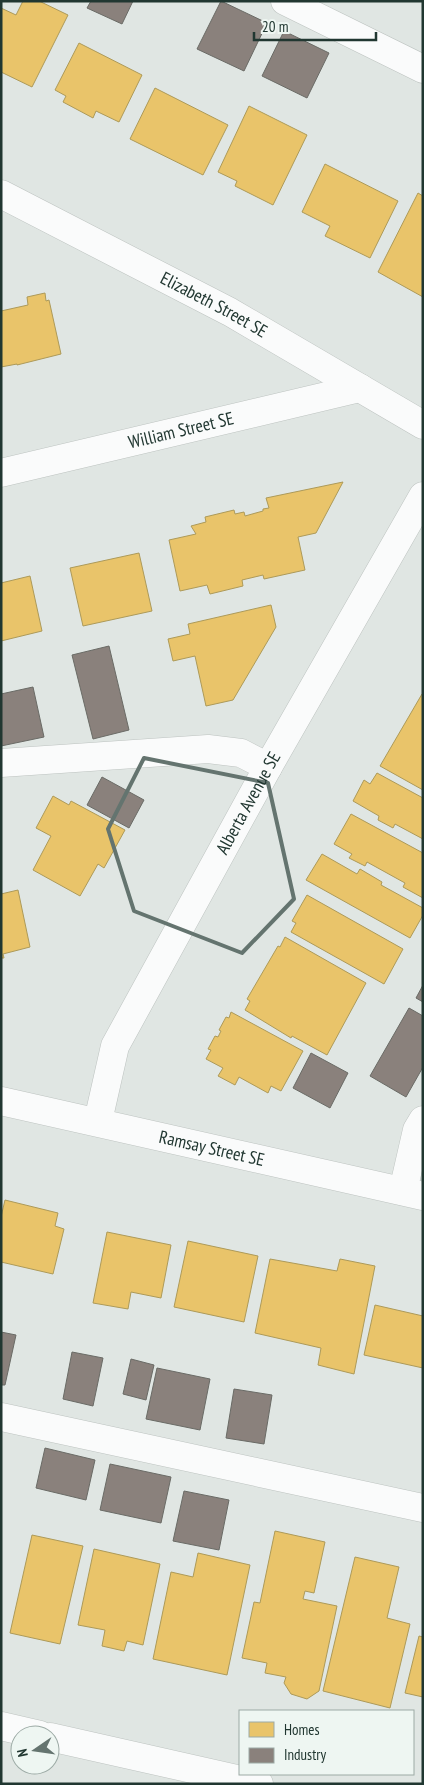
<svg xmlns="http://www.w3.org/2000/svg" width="424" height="1785" font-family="'PT Sans Narrow',sans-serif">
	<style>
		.homes { fill: #e9c46a; stroke: #ad9a59 }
		.industry { fill: #8a817c; stroke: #6a6b66 }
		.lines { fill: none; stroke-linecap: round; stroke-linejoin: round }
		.minor-casing { stroke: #bdc3c0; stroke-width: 29 }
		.minor { stroke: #fafbfb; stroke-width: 28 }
		.marked { fill: none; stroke: #64746f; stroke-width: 4; stroke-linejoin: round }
		.labels { text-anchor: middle; stroke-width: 5; stroke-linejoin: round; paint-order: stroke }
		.street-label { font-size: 18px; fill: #213731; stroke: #eef6f2 }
	</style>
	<rect width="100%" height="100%" fill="#e0e6e3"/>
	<!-- homes -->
	<path class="homes" d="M23,1h16l29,14 -36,72 -31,-15v-64l15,7z
		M79,43l63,32 -23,47 -23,-11 -3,7 -30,-16 3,-6 -11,-6z
		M155,88l73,37 -25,50 -73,-36z
		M249,106l58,29 -34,70 -38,-19 2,-5 -19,-9z
		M325,164l73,37 -28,57 -45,-22 5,-10 -28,-14z
		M418,193l5,3v101l-45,-25z
		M45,293l1,8 3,-1 12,54 -44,11v-1l-16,3v-56l27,-6 -1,-8z
		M343,482l-27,51 -18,4 7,33 -41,9 -1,-4 -21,5 1,6 -33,8 -3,-9 -27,6 -11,-51 27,-6 -5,-8 15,-4 -1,-5 29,-7 1,4 9,-2 1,4 18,-5v-2l6,-1 -3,-10z
		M139,553l13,58 -69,15 -13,-58z
		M30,576l12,55 -41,10v-58z
		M271,605l5,22 -43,73 -27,6 -11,-50 -22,5 -5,-22 22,-5 -2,-10z
		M422,694h1v96l-43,-24z
		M377,773l46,25v41l-28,-15 -2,4 -15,-8 1,-4 -26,-15 11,-21 6,4z
		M53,796l16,9 2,-4 54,29 -21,38 -6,-4 -18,32 -47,-26 18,-34 -15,-8z
		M351,814l72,39v45l-20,-11 2,-4 -38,-21 -2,4 -16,-8 3,-4 -18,-10z
		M322,854l35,20 3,-5 22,13 -1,3 42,23v7l-13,23 -104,-58z
		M18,890l12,57 -27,7 1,4h-3v-64z
		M307,895l96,54 -19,35 -93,-52 5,-9 -4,-2z
		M285,937l81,46 -39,72 -35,-19 -1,2 -46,-28 5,-9 -3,-2 31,-53 2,1z
		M231,1012l72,39 -22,40 -10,-5 -3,7 -29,-16 -4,8 -17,-9 5,-8 -17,-9 5,-9 -3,-1 7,-13 3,1 3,-6 -2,-1 7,-13 3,1z
		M5,1200l53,13 -3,13 9,3 -11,45 -52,-12v-45z
		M107,1232l64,13 -10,53 -30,-6 -3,17 -35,-6z
		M188,1241l70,15 -14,66 -70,-15z
		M270,1259l67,12 3,-12 35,7 -21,108 -36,-9 3,-17 -66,-15z
		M375,1305l48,11v52l-59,-13z
		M275,1531l50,11 -11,51 -9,-2 -2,8 34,7 -18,85 -12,8 -16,-5 -7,-11 2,-6 -21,-4 2,-10 -25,-5 12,-56 6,1z
		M32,1535l51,11 -23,98 -50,-11z
		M94,1549l66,15 -17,81 -16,-4 -3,10 -22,-5 3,-16 -27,-5z
		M198,1553l52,12 -23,110 -74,-16 18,-87 22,5z
		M355,1557l44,10 -12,51 23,6 -20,84 -67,-17z
		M419,1636l4,1v60l-18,-4z"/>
	<!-- industry -->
	<path class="industry" d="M91,1h42l-11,23 -35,-16z
		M221,1l46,22 -23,48 -47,-22z
		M284,31l45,22 -22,45 -45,-22z
		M109,646l20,84 -36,9 -21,-84z
		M33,687l11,50 -43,9v-52z
		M102,777l42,23 -15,28 -42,-23z
		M423,985v17l-7,-4z
		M409,1008l14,8v51l-17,30 -36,-21z
		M311,1053l37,20 -18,35 -37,-20z
		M1,1332l15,3 -11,50h-4z
		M72,1352l31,6 -10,48 -30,-7z
		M131,1359l23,6 -8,35 -23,-6z
		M157,1368l53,11 -10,51 -54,-11z
		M234,1389l38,6 -8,49 -38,-6z
		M45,1448l50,12 -9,40 -50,-12z
		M110,1464l61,13 -10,46 -61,-13z
		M184,1491l45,9 -10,50 -46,-9z"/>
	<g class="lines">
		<!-- minor casing -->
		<g class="minor-casing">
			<g id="minor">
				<path d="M285,1l138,68"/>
				<path id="s1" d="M1,194l229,118 193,113"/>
				<path id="s2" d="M1,473l359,-85"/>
				<path d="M1,763l207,-14 33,4 27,14"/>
				<path id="s3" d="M1,1101l422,95"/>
				<path id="s4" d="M98,1121l17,-75 153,-279 155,-271"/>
				<path d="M403,1191l14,-61 6,-10"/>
				<path d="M1,1417l422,91"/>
				<path d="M1,1726l39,9"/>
				<path d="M50,1737l209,47"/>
			</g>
		</g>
		<!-- minor -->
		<use href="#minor" class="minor"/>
	</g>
	<!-- marked area -->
	<path class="marked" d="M144,758l124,25 26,116 -52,54 -108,-42 -26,-82z"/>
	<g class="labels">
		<!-- street labels -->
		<g class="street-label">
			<text dy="6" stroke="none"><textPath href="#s1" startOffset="240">Elizabeth Street SE</textPath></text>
			<text dy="6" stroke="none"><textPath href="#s2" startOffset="185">William Street SE</textPath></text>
			<text dy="6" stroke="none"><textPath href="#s4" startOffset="354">Alberta Avenue SE</textPath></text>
			<text dy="6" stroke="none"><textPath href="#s3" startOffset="216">Ramsay Street SE</textPath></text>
		</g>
	</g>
	<!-- border -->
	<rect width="424" height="1785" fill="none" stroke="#213731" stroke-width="5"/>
	<!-- legend -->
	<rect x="239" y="1710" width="175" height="65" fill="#eef6f2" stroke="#9caaa5"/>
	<rect x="249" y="1722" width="25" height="15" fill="#e9c46a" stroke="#9caaa5"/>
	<text x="284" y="1735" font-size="15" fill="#213731">Homes</text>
	<rect x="249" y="1748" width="25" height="15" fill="#8a817c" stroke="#9caaa5"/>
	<text x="284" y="1760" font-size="15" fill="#213731">Industry</text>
	<!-- north arrow -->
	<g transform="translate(35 1750) rotate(257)"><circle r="24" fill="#eef6f2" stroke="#9caaa5"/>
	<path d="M0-4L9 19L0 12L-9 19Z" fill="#64746f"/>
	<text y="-8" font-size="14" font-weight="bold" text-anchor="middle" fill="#213731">N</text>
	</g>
	<!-- scale -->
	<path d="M254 32v8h122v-8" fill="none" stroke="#213731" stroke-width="2.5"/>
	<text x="262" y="32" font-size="15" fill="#213731" stroke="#eef6f2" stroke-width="4" paint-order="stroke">20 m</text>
</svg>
